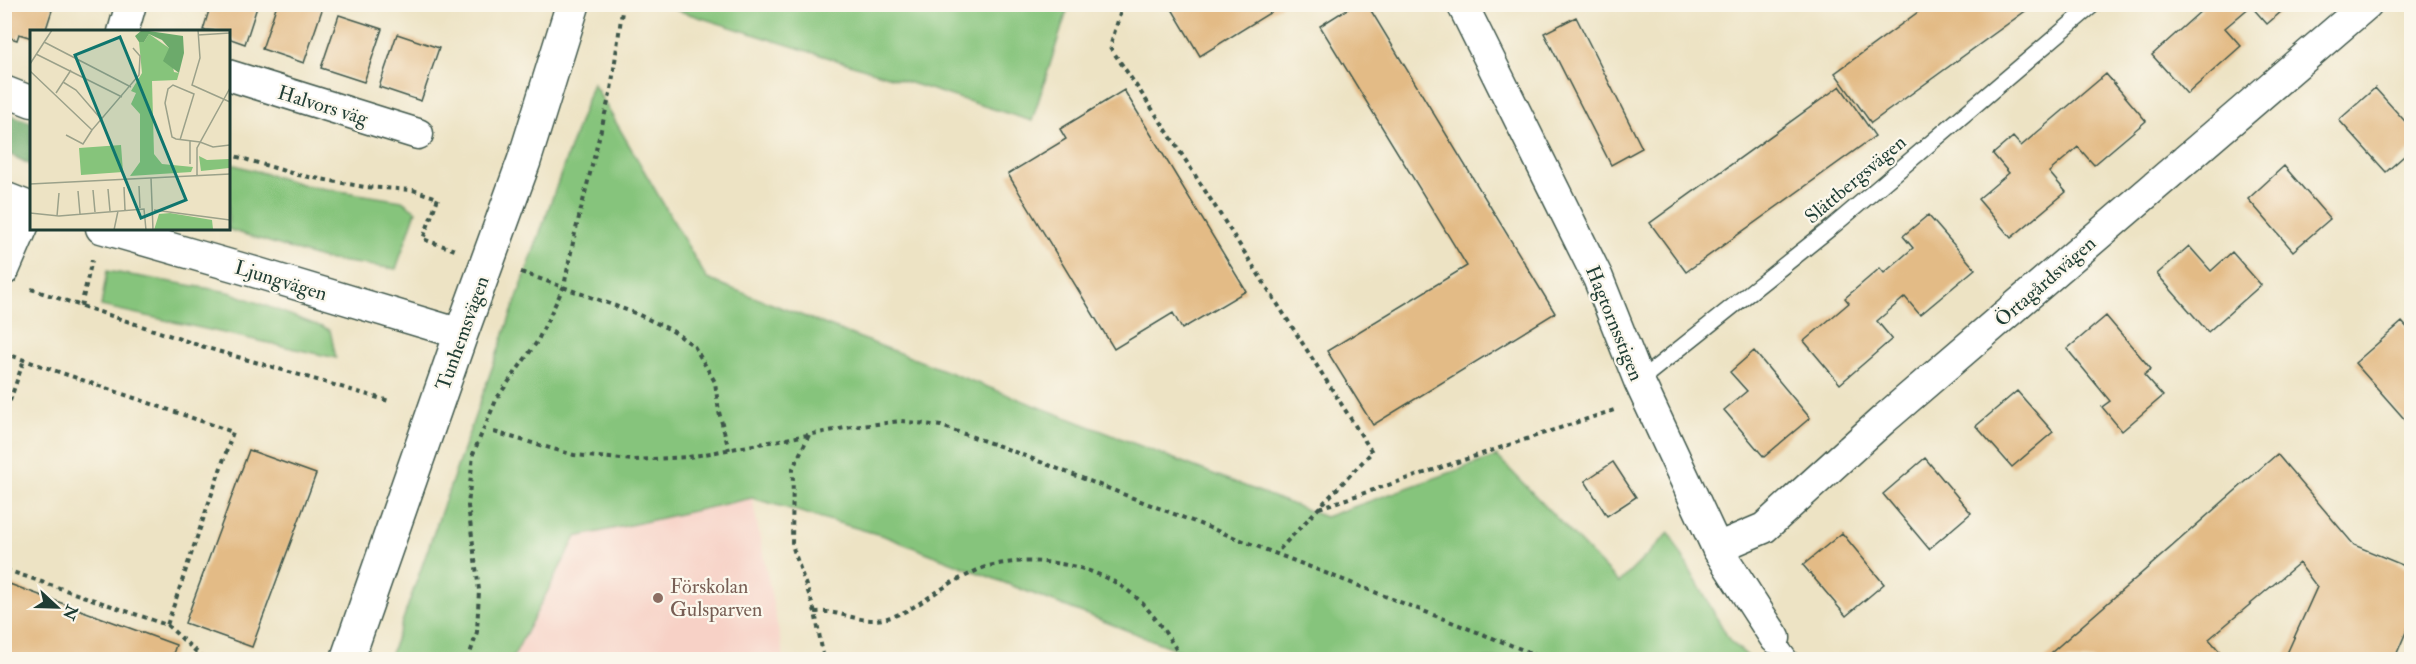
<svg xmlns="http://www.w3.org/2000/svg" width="2416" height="664" font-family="'IM FELL Double Pica',serif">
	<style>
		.built { fill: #f7d1c6 }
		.green { fill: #86c47b; stroke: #528058; stroke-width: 1.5 }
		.forest { fill: #6caa6b; stroke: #467450; stroke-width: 1.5 }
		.building { fill: #e3bb86 }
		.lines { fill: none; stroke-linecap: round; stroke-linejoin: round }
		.service-casing { stroke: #3e564a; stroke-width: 18 }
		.minor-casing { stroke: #3e564a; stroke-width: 33 }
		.tertiary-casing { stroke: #3e564a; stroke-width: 36 }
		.path { stroke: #3e564a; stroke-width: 4; stroke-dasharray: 4.5 4.5; stroke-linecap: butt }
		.service { stroke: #fff; stroke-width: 15 }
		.minor { stroke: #fff; stroke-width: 30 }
		.tertiary { stroke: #fff; stroke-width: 33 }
		.education-dot { fill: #8d6e63; stroke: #fbf7ec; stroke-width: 2 }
		.labels { text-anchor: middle; stroke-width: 4.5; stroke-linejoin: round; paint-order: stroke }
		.street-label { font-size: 20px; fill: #1f3d34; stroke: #fbf7ec }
		.education-label { font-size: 20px; fill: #785e54; stroke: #fbf7ec; text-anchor: start }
		.inset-road { fill: none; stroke: #9ba18a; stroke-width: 1.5 }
		.view { fill: #0f766e; fill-opacity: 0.15; stroke: #0f766e; stroke-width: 3 }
		.inset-edge { fill: none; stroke: #1f3d34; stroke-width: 3 }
	</style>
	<rect width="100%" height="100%" fill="#fbf7ec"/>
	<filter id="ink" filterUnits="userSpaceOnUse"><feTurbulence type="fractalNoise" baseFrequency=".0167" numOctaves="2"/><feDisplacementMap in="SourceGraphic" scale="12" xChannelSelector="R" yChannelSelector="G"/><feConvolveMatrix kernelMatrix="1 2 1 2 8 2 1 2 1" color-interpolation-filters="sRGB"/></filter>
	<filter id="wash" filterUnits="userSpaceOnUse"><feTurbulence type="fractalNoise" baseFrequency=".008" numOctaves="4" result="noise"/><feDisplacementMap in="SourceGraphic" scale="24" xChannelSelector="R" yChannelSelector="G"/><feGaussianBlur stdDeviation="1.35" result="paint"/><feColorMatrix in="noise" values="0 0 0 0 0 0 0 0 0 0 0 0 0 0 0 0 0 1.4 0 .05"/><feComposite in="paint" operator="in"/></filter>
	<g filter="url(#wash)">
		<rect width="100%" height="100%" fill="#ede3c4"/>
		<!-- built -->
		<path class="built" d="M752,498l32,161 -272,1 64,-123z"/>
		<!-- green -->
		<path class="green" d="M678,4h391v1l-37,116 -356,-111z
			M593,83l114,196 618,238 172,-61 122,127 50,-50 61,108 21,18h-550l-317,-123 -132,-38 -176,39 -64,122h-123z
			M228,163l80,23 94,15 14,10 -20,58 -72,-10 -100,-31h4z
			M107,271l122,21 101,38 6,28 -235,-52z"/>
		<!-- forest -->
		<path class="forest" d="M5,113l26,9v43l-26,-13z"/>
		<g id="blocks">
			<!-- building -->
			<path class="building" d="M4,4h50l-9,28h-13v6l-13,-4 -2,6 -13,-4z
				M211,4h47l-13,40 -17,-6v-6l-25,-2z
				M277,4h29l16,6 -18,53 -42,-14z
				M1169,4h115l-84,52z
				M1355,4h12l188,309 -182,112 -46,-74 140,-85 -147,-240z
				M1929,4h106l-164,119 -36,-50z
				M2197,4h93l-23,20 -16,-18 -26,22 16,18 -54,48 -35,-39 50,-45z
				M339,15l43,14 -18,53 -43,-14z
				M1576,17l66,131 -31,17 -67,-132z
				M397,34l42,14 -18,53 -42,-14z
				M2106,74l40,47 -52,44 -16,-18 -29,25 17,20 -55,46 -33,-39 31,-26 -16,-19 20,-17 8,9z
				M1840,86l35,50 -189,136 -36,-49z
				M2375,88l37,41v20l-26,23 -47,-52z
				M1124,90l122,201 -64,38 -9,-16 -59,36 -106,-175 58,-35 -6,-10z
				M2284,166l46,53 -37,32 -45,-52z
				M1928,215l47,54 -55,46 -15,-18 -28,24 15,18 -52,45 -36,-43 45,-38 -4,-5 35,-30 4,5 29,-25 -10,-12z
				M2189,246l22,25 21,-19 29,33 -53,47 -51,-58z
				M2106,316l45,53 -7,6 19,21 -41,35 -20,-24 8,-6 -43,-52z
				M2402,322l10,11v85l-5,4 -52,-59z
				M1754,351l56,67 -46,39 -40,-47 23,-19 -17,-19z
				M2017,391l36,41 -41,35 -36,-41z
				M249,450l67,24 -64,173 -67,-24z
				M2277,454l77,91 58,24v49l-18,42h-110l33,-73 -18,-24 -90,76 18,21h-184z
				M1925,458l46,55 -42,36 -46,-55z
				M1613,462l23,35 -29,19 -22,-35z
				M1842,533l42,51 -38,32 -43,-51z
				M4,582l172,63 -5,15 -167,-1z"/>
		</g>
	</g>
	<g filter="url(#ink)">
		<use href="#blocks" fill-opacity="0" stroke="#3e564a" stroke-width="1.5"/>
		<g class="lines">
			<!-- service casing -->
			<g class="service-casing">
				<path id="service" d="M1639,381l193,-154 262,-223
					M1775,638l16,22"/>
			</g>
			<!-- minor casing -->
			<g class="minor-casing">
				<path id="minor" d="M1462,4l136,274 41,103 78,167 58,90
					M123,32l8,-28
					M228,75l190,59
					M4,91l28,11
					M4,197l28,11
					M101,228l157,45 203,61
					M4,270l27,-62
					M1717,548l47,-20 119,-108 484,-416"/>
			</g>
			<!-- tertiary casing -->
			<g class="tertiary-casing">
				<path id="tertiary" d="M347,660l114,-326 63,-173 49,-157"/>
			</g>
			<!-- path -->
			<path class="path" d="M1123,4l-13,43 53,78 209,327 -96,101
				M228,154l70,21 67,12 48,3 25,8 -15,41 32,11
				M521,272l114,41 36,17 23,16 21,36 4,30 10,38
				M31,289l176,59 182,53
				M81,306l11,-46
				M4,353l229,79 -66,193 -163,-56
				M4,418l20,-58
				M494,432l80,23 59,5 56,-3 156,-29 56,-7 40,5 61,21 547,213
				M809,435l-16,33 -1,77 23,67 9,48
				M1319,508l298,-99
				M815,612c23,-3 44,12 68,7 28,-5 51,-28 76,-40 10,-4 20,-11 30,-13 50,-12 117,-1 154,38 15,16 28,37 40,56
				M167,625l35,32 -1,3
				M468,660l9,-28 2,-42 -11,-84 5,-52 24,-56 40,-56 27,-56 11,-53 36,-143 12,-86"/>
			<!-- service -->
			<use href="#service" class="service"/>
			<!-- minor -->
			<use href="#minor" class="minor"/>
			<!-- tertiary -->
			<use href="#tertiary" class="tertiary"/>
		</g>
	</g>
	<!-- markers -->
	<circle class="education-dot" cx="658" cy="598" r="6"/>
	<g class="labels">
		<!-- street labels -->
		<g class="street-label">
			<text transform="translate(323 105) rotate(17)" y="7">Halvors väg</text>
			<text transform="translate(1855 179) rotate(-40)" y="7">Slättbergsvägen</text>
			<text transform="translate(281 280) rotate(17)" y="7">Ljungvägen</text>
			<text transform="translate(2045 281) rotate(-41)" y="7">Örtagårdsvägen</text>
			<text transform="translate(1615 323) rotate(68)" y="7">Hagtornsstigen</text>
			<text transform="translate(462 333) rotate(-70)" y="7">Tunhemsvägen</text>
		</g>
		<!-- education labels -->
		<g class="education-label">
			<text x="670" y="593">Förskolan<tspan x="670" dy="23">Gulsparven</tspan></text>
		</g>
	</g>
	<!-- overview -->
	<g transform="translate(30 30)">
		<rect width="200" height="200" fill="#ede3c4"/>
		<path d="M119,4l20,14 5,24 5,1 -2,7 -25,1 2,73 8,10 31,3 -2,5 -61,4 10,-14v-48l-9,-10 5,-11 -5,-2 11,-18 -3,-31h5zM91,115l2,27 -42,3 -2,-27zM169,126l8,4 22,-1v9l-28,3zM140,183l42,7 1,9 -59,1 5,-16z" fill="#86c47b"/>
		<path d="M112,0l41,6 1,17 -5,20 -16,-12 6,-13 -7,-8 -13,-6 -5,8h-5l-4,-6z" fill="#6caa6b"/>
		<path class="inset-road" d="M168,0l2,28 -8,27 38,17M168,5l32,-2M14,12l87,45M6,24l86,43M0,34l22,-34M0,41l62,59 47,-55 1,-19 -7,-8M33,52l13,8 25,29M26,63l15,-23M36,105l17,9 9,-14M150,110l14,-46 -21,-9 -5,4 -3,14 7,34 4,2 24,3 13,5 17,-2M160,134v-23M167,146v-28l33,-60M121,148l2,52M0,154l200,-10M109,156l1,22M94,157l1,23M78,159l2,22M63,160l2,22M48,161l2,23M124,180l76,10M0,183l29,3 85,-7 2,21M27,186l2,-23M84,200l4,-19"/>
		<path class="view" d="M90,7l66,163 -45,18 -66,-163z"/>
		<rect width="200" height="200" class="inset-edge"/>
	</g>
	<!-- margin -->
	<rect width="2416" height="664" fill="none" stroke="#fbf7ec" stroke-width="24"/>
	<!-- north arrow -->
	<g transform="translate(57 607) rotate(112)" stroke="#fbf7ec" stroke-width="4.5" paint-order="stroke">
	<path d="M0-4.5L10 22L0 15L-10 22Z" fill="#1f3d34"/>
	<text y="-9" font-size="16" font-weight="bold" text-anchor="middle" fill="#1f3d34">N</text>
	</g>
</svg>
